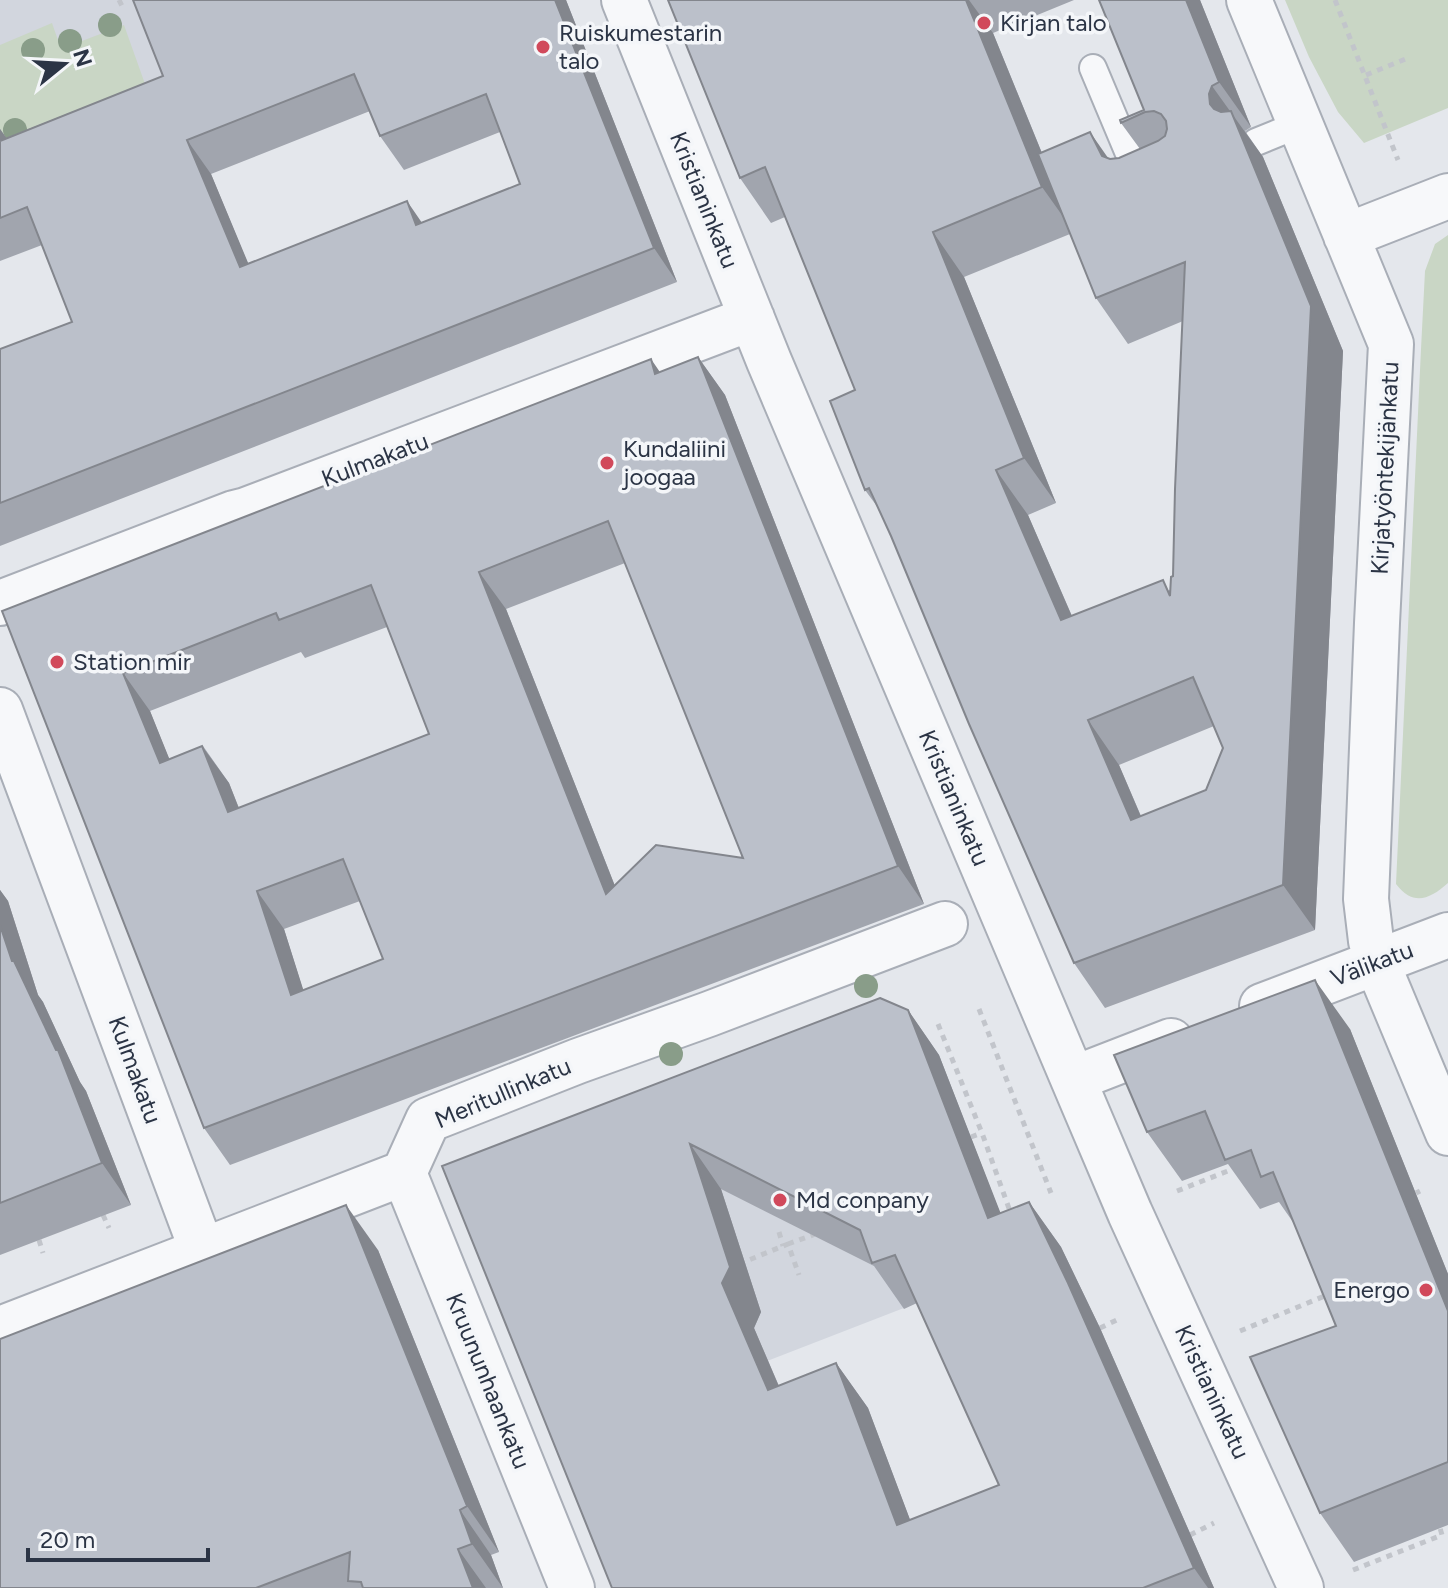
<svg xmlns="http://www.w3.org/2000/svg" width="1448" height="1588" font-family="Figtree,sans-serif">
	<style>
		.built { fill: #d2d6de }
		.green { fill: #c9d6c5 }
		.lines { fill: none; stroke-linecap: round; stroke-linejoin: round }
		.service-casing { stroke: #a9aeb7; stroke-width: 30 }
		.minor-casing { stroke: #a9aeb7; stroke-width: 48 }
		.path { stroke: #c2c5cb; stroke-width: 5; stroke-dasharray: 6 6; stroke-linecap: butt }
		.service { stroke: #f7f8fa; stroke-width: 26 }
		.minor { stroke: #f7f8fa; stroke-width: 44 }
		.tree { fill: #899d89 }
		.wall { fill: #a1a5ae; fill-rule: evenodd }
		.shaded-wall { fill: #83868d }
		.building { fill: #bbc0ca; stroke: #83868d; stroke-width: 2; fill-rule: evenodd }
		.poi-dot { fill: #d1495b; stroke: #f4f6f9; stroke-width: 3 }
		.labels { text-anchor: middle; stroke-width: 7; stroke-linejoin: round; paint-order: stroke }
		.poi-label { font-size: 24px; fill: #2b3445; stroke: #f4f6f9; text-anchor: start }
		.street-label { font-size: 24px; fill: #2b3445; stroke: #f4f6f9 }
	</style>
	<rect width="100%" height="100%" fill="#e4e7ec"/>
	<!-- built -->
	<path class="built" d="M0,0h190l27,72 -217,84z
		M625,1153l395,110 -302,117z"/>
	<!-- green -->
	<path class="green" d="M1285,0h163v108l-84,35 -26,-31 -29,-55z
		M52,23l9,26 63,-24 26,73 -150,58v-111z
		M1448,235v648c-19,17 -35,23 -52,1l25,-535 4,-78 10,-27z"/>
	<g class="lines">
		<!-- service casing -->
		<g class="service-casing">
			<path id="service" d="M1093,68l50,119
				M1256,142l44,-18"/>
		</g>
		<!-- minor casing -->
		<g class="minor-casing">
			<path id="minor" d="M624,0l145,361 318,751 43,101 171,375
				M1249,0l142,344 -14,279 -11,276 5,42 6,22 71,170
				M1346,236l102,-40
				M0,603l234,-90 12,-3 506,-192
				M0,710l202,540
				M1262,1006l186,-71
				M1073,1079l98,-38
				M404,1173l168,415
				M0,1329l404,-156 24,-53 150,-59 131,-47 236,-90"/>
		</g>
		<!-- path -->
		<path class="path" d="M119,0l4,8
			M1335,0l63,160
			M1366,75l42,-17
			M979,1009l72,184
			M938,1024l44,109 29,81
			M971,1137l11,-4
			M1177,1191l61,-24
			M1416,1193l4,-2
			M103,1215l6,13
			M779,1232l4,14
			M39,1240l4,13
			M788,1244l25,-9 -1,-4
			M739,1264l49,-20 11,31
			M1100,1328l21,-10
			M1240,1331l87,-36
			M1190,1535l24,-12
			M1353,1570l89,-35 -2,-7"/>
		<!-- service -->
		<use href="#service" class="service"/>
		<!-- minor -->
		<use href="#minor" class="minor"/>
	</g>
	<!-- trees -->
	<g class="tree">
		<circle cx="110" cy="25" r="12"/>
		<circle cx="70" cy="41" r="12"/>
		<circle cx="33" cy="50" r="12"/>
		<circle cx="15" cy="130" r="12"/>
		<circle cx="866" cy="986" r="12"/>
		<circle cx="671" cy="1054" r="12"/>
	</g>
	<!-- wall -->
	<path class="wall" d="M133,0h433l111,282 -677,264v-197l72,-27 -30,-77 -42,16v-132l6,9 157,-62zM370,111l10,25 24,34 96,-38 20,52 -98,39 -174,41 -37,-90z
		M668,0h406l-81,33 49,120 67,6 10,-1 21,-9 -19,-26 23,-13 56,-110 51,127 -6,4 18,26 80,194 -28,579 -210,78 -31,-45 -183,-427 -12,-27 -14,-19 -10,-100 -70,-173 -14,6 -31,-45zM1070,234l26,64 32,46 55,-23 -10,255 -3,14 -98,26 -44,-101 28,-12 -92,-226zM1214,726l9,22 -17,42 -65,26 -22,-51z
		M698,357l27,38 199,509 -694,261 -26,-37 -202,-517 658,-239zM625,563l118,295 -128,28 -109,-277zM387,627l42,107 -190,74 -10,-25 -26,-37 -34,13 -19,-48 151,-59 4,6zM360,901l23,58 -80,31 -19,-61z
		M0,890l8,11 30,94 5,7 37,80 6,9 45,114 -131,50z
		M908,1010l31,45 61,158 29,-11 32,45 39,81 114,260h-602l-170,-422zM721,1189l153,77 30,43 13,-6 82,182 -89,35 -42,-112 -32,-45 -57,23 -25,-58 7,-16z
		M1350,1029l98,245v251l-94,37 -34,-49 16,-187 -41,-101 -16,-23 -19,7 -32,-45 -46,17 -35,-49z
		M378,1250l121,302 -8,3 12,33h-503z"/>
	<!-- shaded-wall -->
	<path class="shaded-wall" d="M555,0h11l111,282 -23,-34z
		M966,0h3l24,33 81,199 -32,-45z
		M1186,0h14l51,127 -32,-45z
		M1212,86l51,71 80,194 -28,579 -32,-45 -43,-746 -30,-35 -1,-10z
		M0,129l15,21 -15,-9z
		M1090,132l32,46 -20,-22z
		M187,140l24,34 53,127 -24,-34z
		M407,201l24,35 -15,-11z
		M933,232l31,45 92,226 -32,-45z
		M698,357l27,38 199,509 -26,-38z
		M651,359l26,38 -22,-23z
		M996,470l32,45 65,150 -32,-45z
		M479,572l27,37 127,323 -27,-38z
		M123,673l27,38 36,89 -26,-37z
		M1088,720l31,45 43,101 -31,-46z
		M202,746l27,37 26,67 -27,-38z
		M0,890l8,11 30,94 5,7 37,80 6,9 45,114 -29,-42 -46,-113 -44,-89 -12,-36z
		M257,891l27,38 33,104 -26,-38z
		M1315,980l35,49 98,245v37z
		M908,1010l31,45 81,208 -32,-45z
		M690,1144l31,45 40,123 -7,16 46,108 -32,-46 -46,-107z
		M1029,1202l32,45 39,81 114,260h-6l-14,-20z
		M346,1205l32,45 121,302 -32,-46z
		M836,1363l32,45 61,162 -32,-45z
		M460,1510l31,45 12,33 -31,-44z
		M458,1549l28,39h-13z"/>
	<!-- building -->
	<path class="building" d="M133,0h422l99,248 -654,255v-154l72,-27 -45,-115 -27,11v-77l163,-65zM354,74l26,62 106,-42 34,90 -104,41 -9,-24 -167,66 -53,-127z
		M668,0h298l76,187 -109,45 91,226 -28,12 65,150 102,-40 7,16 1,-19 2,-1 2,-87 10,-227 -89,36 -58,-144 52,-22 12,24 8,3 9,-1 39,-17 7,-5 2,-7 -1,-8 -5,-7 -7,-3 -9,1 -24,11 -1,-3 24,-10 -45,-110h87l33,82 -7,4 -3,8 1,10 4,5 7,3 10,-1 80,195 -28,579 -209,78 -105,-239 -78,-188 -22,-48 -4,2 -35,-89 25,-11 -90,-223 -25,11zM1193,677l30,71 -17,42 -75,30 -43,-100z
		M698,357l200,509 -694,262 -202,-517 649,-252 4,15zM608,521l135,337 -87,-13 -50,49 -127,-322zM371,585l58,149 -201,78 -26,-66 -42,17 -37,-90 153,-60 3,7zM343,859l40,100 -92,36 -34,-104z
		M0,925l12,36h2l42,89h2l44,113 -102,40z
		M1315,980l133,331v151l-128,51 -70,-156 86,-31 -63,-154 -12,5 -10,-27 -26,10 -20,-49 -58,21 -33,-77z
		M880,998l28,12 80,208 41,-16 39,81 126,285 -51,20h-531l-170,-422zM690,1144l170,86 12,33 23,-8 104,230 -102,40 -61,-162 -68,27 -46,-107 8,-16z
		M346,1205l121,301 -7,4 12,34 -14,5 15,39h-110l-2,-6 -13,-1 2,-29 -94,36h-256v-249z"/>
	<!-- markers -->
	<g class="poi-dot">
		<circle cx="984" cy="23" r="8"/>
		<circle cx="543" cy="47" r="8"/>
		<circle cx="607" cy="463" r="8"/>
		<circle cx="57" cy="662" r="8"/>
		<circle cx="780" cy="1200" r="8"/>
		<circle cx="1426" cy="1290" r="8"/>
	</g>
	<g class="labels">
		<!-- poi labels -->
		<g class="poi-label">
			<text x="1000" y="31">Kirjan talo</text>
			<text x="559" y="41">Ruiskumestarin<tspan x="559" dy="28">talo</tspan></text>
			<text x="623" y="457">Kundaliini<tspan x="623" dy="28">joogaa</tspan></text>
			<text x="73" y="670">Station mir</text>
			<text x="796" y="1208">Md conpany</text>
			<text x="1410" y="1298" text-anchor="end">Energo</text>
		</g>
		<!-- street labels -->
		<g class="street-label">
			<text transform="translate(704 200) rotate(68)" y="8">Kristianinkatu</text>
			<text transform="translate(375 460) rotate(-21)" y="8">Kulmakatu</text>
			<text transform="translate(1385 468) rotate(-87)" y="8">Kirjatyöntekijänkatu</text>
			<text transform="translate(954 798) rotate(67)" y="8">Kristianinkatu</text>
			<text transform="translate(1372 964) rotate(-21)" y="8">Välikatu</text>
			<text transform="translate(135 1070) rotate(70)" y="8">Kulmakatu</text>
			<text transform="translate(503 1093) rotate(-23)" y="8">Meritullinkatu</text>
			<text transform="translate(488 1381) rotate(68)" y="8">Kruununhaankatu</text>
			<text transform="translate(1212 1392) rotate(65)" y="8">Kristianinkatu</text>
		</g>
	</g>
	<!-- north arrow -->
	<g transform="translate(64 64) rotate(72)" stroke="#f4f6f9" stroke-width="6" paint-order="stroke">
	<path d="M0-6L14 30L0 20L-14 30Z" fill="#2b3445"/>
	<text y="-12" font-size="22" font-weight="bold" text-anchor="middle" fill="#2b3445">N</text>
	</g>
	<!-- scale -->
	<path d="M28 1548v12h180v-12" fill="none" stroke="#2b3445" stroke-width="4"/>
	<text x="40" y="1548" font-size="24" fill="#2b3445" stroke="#f4f6f9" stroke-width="6" paint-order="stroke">20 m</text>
</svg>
